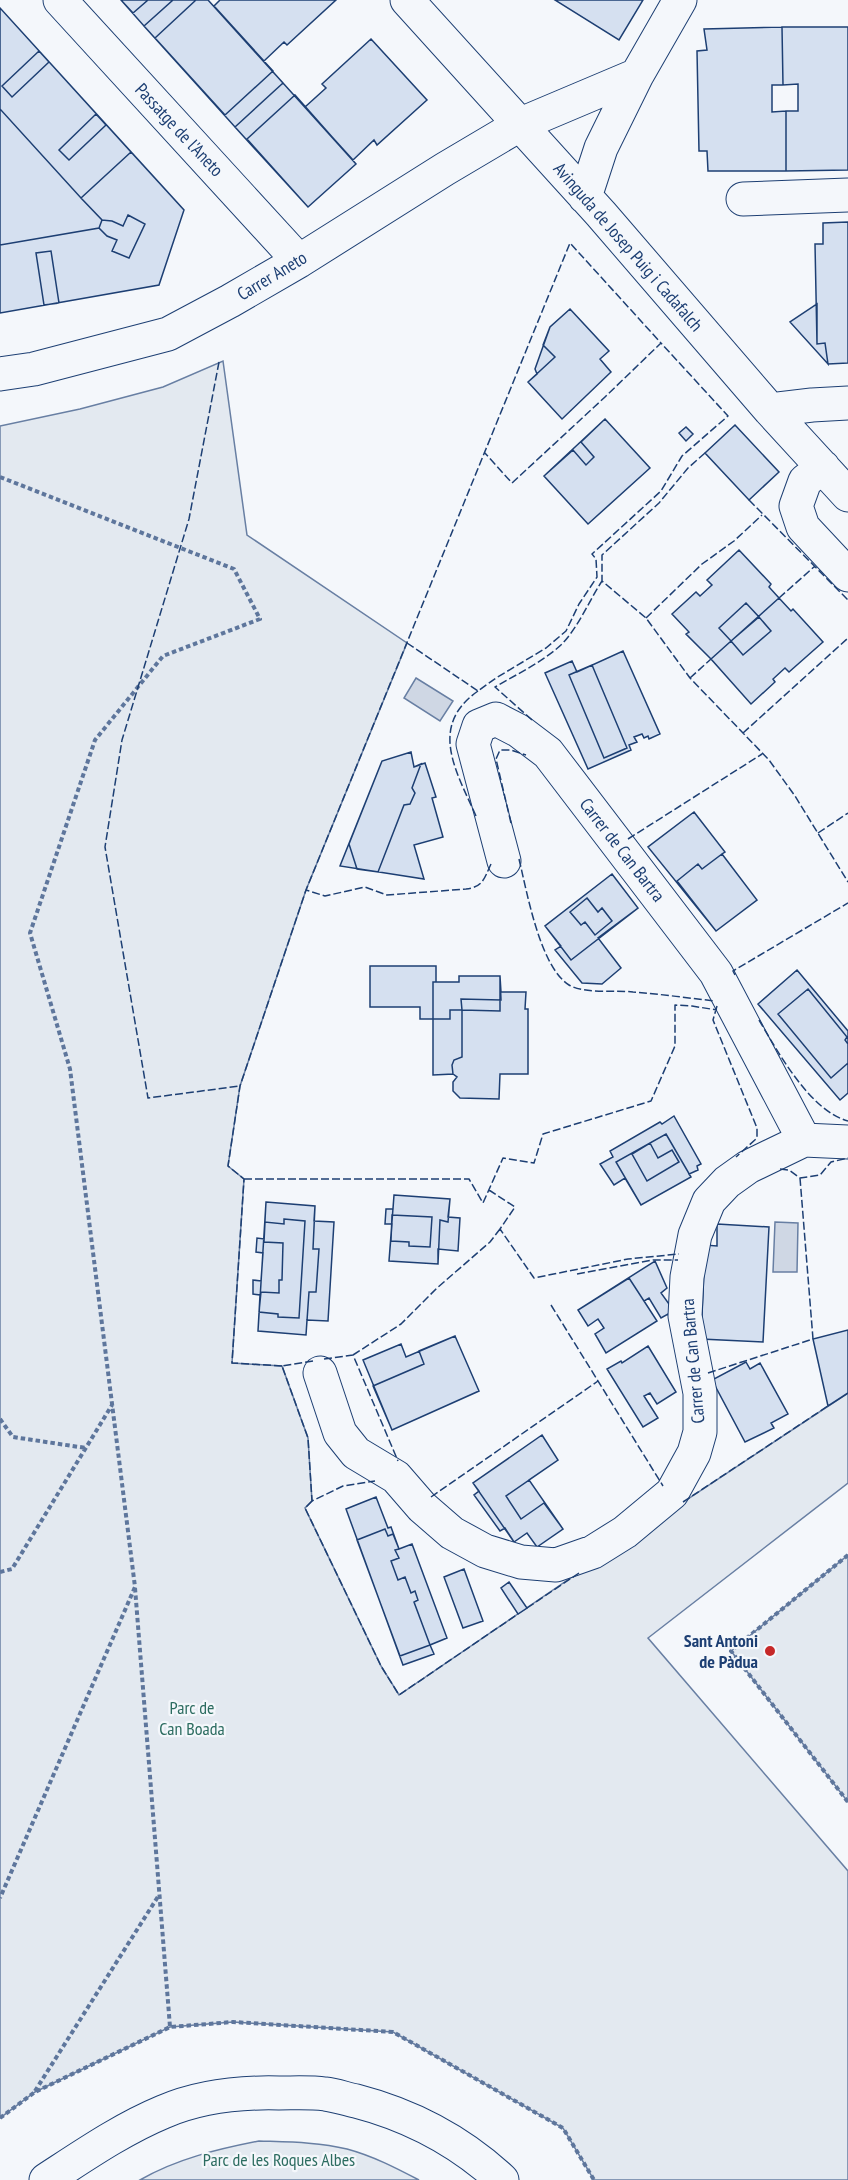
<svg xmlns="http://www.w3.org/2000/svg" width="848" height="2180" font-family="'PT Sans Narrow',sans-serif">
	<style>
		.green { fill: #e3e9f0; stroke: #687fa3; stroke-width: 1.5 }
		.water { fill: #cfd7e4; stroke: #687fa3; stroke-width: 1.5 }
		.building { fill: #d5e0f0; stroke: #1d3f73; stroke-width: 1.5 }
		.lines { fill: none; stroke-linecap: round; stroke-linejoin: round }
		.minor-casing { stroke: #1d3f73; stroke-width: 35 }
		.tertiary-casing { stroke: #1d3f73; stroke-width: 35 }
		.path { stroke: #5e769c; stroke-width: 4; stroke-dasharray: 4.5 3; stroke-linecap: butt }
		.minor { stroke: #f4f7fb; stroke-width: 33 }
		.tertiary { stroke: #f4f7fb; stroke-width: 33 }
		.fence { stroke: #1d3f73; stroke-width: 1.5; stroke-dasharray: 8 3; stroke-linecap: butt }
		.poi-dot { fill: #c62828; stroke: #f4f7fb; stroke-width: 2 }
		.labels { text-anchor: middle; stroke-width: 4.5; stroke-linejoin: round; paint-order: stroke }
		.street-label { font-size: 18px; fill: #1d3f73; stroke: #f4f7fb }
		.poi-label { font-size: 18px; font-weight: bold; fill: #1d3f73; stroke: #f4f7fb; text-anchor: end }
		.park-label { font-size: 18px; fill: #2c6c60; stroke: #f4f7fb }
	</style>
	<rect width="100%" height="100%" fill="#f4f7fb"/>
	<!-- green -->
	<path class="green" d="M223,361l24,174 160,108 -101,247 -66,196 -12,80 16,13 -12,184 50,3 26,72 4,63 -7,7 76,158 18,29 239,-163 210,-139v90l-200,155 200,233v309h-254l-31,-52 -170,-96 -160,-10 -63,5 -135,65 -35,26v-1692l80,-17 83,-22z
		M848,1555v247l-117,-151z
		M259,2141c29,1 59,1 88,8 26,7 49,19 72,31h-279c36,-21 78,-31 119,-39z"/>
	<!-- water -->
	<path class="water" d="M416,678l37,23 -13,20 -36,-23z
		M775,1222l23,1 -1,49h-24z"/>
	<!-- building -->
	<path class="building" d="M121,0h27l-15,13z
		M121,0h52l-29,26z
		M173,0h35l75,83 -48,44 -91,-101z
		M196,0h12l65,71 -48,44 -70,-77z
		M220,0h116l-49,45 -3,-3 -20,19 -50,-55z
		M555,0h88l-24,40z
		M0,8l184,202 -25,75 -159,28z
		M0,8l131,144 -50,46 -81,-89z
		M782,27h66v143l-62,1v-60h12v-27l-15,1z
		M782,27l1,58h-11v27l14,-1v60h-78l-1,-20h-8l-2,-100 10,-1 -3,-21z
		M371,39l56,61 -50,45 -3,-5 -21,20 -48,-53 21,-19 -4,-4z
		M39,51l10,11 -37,35 -10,-11z
		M283,83l73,81 -48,43 -73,-80z
		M295,95l61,69 -48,43 -61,-68z
		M96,114l10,11 -37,35 -10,-10z
		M131,152l53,58 -25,75 -159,28v-68l99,-17 3,-8 -21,-22z
		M128,215l17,9 -16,34 -17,-7 5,-11 -10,-4 -8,-8 3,-8 10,1 11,5z
		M848,222v141l-20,1 -3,-21 -8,1 -2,-100h8v-21z
		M51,251l8,52 -15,2 -8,-52z
		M817,304v40l8,-1 3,21 -38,-42z
		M570,309l39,42 -9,8 11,13 -49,47 -34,-37 27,-25 -12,-12 7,-18z
		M570,309l39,42 -9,8 11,13 -49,47 -34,-37 9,-8 -2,-5 15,-42z
		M605,419l45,49 -62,56 -44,-48 29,-26 13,15 8,-8 -13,-15z
		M605,419l45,49 -62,56 -44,-48z
		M735,425l44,47 -30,28 -44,-47z
		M686,427l7,7 -7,7 -7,-8z
		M739,550l32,34 -2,3 10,11 -68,61 -25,-25 3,-2 -17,-18 24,-22 4,4 12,-11 -5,-5z
		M779,598l12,13 2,-2 30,33 -34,30 -4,-4 -12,11 2,3 -24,22 -40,-45z
		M746,603l13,14 -28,24 -12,-13z
		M759,617l12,14 -28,24 -12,-14z
		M623,651l37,83 -11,5 -1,-3 -4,2 -2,-4 -8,3 3,5 -8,3 2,5 -43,19 -43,-96 27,-12 5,11z
		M592,665l35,83 -23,10 -35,-83z
		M411,752l3,15 7,-3 -9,24 3,5 -5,11 -6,1 -26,67 -21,-3 -8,-25 33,-83z
		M411,752l3,15 11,-4 11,34 -4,1 11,39 -29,8 10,34 -84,-13 42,-105z
		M694,812l31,40 -3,2 35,46 -41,31 -68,-84z
		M722,854l35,46 -41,31 -39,-50 21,-17 4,5z
		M612,874l26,34 -67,52 -26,-34z
		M612,874l26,34 -40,30 23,30 -19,16 -20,-1 -27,-33 6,-4 -16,-20z
		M587,898l11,14 4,-4 10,13 -17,14 -10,-13 -4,3 -11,-13z
		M370,966h66v16h23v-6h41l1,16h25l-1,17h3v65h-28l-1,25 -39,-1 -7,-7v-9l4,-5 -4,-3 -20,1v-56h-13v-12h-50z
		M797,970l51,61v62l-8,7 -82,-96z
		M459,976h41l1,24 -40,-1 1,11h-12v9h-17v-37h26z
		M459,976h41v35l-38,-1v47l-8,3 -2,5 1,9 -20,1v-93h26z
		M808,989l39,48 -2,3 3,4v19l-17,15 -53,-64z
		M674,1116l27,48 -4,2 1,4 -9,4 2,3 -50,28 -16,-27 -11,7 -14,-21 13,-7 -3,-6 50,-29 2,2z
		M666,1134l25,43 -50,28 -25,-43z
		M650,1143l8,15 14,-8 7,12 -32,19 -15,-27z
		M394,1195l56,4 -2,23 -8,-2 -2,44 -49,-3z
		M394,1195l56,4 -2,18 12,1 -2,33 -20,-2v15l-49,-3 3,-37h-7l1,-15h7z
		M266,1202l49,4 -2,43h6l-3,43h-7l-3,43 -48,-4z
		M266,1202l49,4 -1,15 20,1 -6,99 -21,-1 -1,15 -48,-4 2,-36 -7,-1v-14l8,1 2,-28 -7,-1 1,-14 7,1z
		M392,1215l40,2 -2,30 -21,-1v-4l-18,-1z
		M284,1219l21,2 -6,97 -21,-1v-3l-19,-2 2,-20 18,1v-13h3l1,-37 -19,-1 1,-20 19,2z
		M717,1224l52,3 -6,115 -62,-3 4,-94 12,1z
		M655,1261l12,27 -6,5 13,18 -5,5 -1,-2 -7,4 -12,-20 -5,3 13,20 -51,32 -11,-19 9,-6 -6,-9 -10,7 -10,-16z
		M629,1278l28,43 -51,32 -11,-19 9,-6 -6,-9 -10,7 -10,-16z
		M848,1330v63l-20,13 -15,-67z
		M455,1336l24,55 -87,39 -19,-44 51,-22 -5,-13z
		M455,1336l24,55 -87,39 -29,-70 38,-16 5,13z
		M648,1346l28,46 -19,12 -7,-11 -6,3 14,22 -15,9 -36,-58 14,-8 1,2z
		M746,1362l4,7 10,-6 28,51 -17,9 3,5 -29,14 -33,-62z
		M542,1435l16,25 -52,36 15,23 23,-16 19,26 -26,18 -10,-14 -13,9 -41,-59z
		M542,1435l16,25 -29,20 34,49 -26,18 -10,-14 -13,9 -9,-14 -5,3 -26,-36 5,-4 -6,-8z
		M376,1497l12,31 3,-1 8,22 13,-5 35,94 -17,7 4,9 -31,11 -57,-156z
		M385,1529l3,7 5,-2 6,15 -4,1 4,8 -8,3 7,19 7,-3 6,16 4,-2 3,9 -4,2 16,43 -30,11 -43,-116z
		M464,1569l19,52 -20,7 -19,-51z
		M509,1582l18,26 -9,6 -17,-26z"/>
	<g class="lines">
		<!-- minor casing -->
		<g class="minor-casing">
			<path id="minor" d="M60,0l239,261
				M407,0l194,214 169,196 78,85
				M585,197l16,-49 36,-73 43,-75
				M743,199l105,-4
				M0,374l34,-5 134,-35 62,-33 69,-40 146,-92 76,-45 116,-49
				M770,410l42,-5 36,-2
				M823,467l-18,14 -9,25 7,21 45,48
				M504,861l-31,-117 6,-18 17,-7 23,12 29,22 168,220 88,167
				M320,1373l20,60 16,20 40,24 26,30 30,26 33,18 36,11 35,3 37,-13 32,-20 47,-39 22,-40 6,-21v-39l-15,-77 2,-39 8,-42 14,-34 18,-19 21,-15 56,-27 44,2"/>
		</g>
		<!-- tertiary casing -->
		<g class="tertiary-casing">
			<path id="tertiary" d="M46,2180c37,-24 76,-51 117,-68 37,-16 77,-20 116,-19 15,0 31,-1 46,1 10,1 21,5 31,7 54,14 105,41 146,79"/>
		</g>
		<!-- path -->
		<path class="path" d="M0,477l234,92 26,50 -97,37 -68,84 -65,193 40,136 65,518 -135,311
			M0,1419l13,18 73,11
			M848,1555l-117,96 117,151
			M0,1572l12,-3 100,-164
			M135,1588l35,439
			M35,2091l124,-196
			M0,2118l35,-26 135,-65 63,-5 160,10 170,96 31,52"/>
		<!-- minor -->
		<use href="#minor" class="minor"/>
		<!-- tertiary -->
		<use href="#tertiary" class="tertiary"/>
		<!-- fence -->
		<path class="fence" d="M219,362l-30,157 -67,221 -17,107 43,251 92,-12
			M705,453l-17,15 -29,35 -57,52v26l44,37 44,60 79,82 26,36 53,86
			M749,500l99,100
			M779,598l36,-32
			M646,618l56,-54 32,-23 28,-26
			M407,643l71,48 18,-13 50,-30 20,-17 13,-27 18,-27 -1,-18 -4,-5 69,-63 21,-35 46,-40 -67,-73 -56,54 -93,86 -28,-31
			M690,678l21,-19
			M532,720l-37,-33c22,-13 48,-25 67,-43 17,-18 27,-43 40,-63
			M743,733l105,-95
			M476,816c-20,-45 -48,-90 2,-125
			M511,823l-15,-64 4,-9h11l15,5
			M818,833l30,-20
			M628,839l134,-85
			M519,859c8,33 21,108 50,126 15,9 46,5 64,7 27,2 55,6 82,9
			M491,864c-7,15 -8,23 -25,25l-79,6 -22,-8 -40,9 -19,-6 264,-647 91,100
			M735,975l-2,-4 115,-68
			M717,1006l-4,14 44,108v10l-21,19
			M759,1020c19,32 51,91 89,101
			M780,1169l9,1 11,8 20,-3 11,-13 17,-4
			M244,1179h225l14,24 20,-45 31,5 9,-29 108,-33 24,-55v-41l17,1 25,4
			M489,1190l26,17 -15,22 34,49 94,-19 51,-5
			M577,1274l76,-14h25
			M551,1305l112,181
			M353,1355l48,-31 36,-36 53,-46 10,-13
			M324,1359l29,-4 45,106
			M313,1361l-31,5 26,72 4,63 31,-15 32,-5
			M282,1366l-50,-3 12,-184 -16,-13 12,-80 66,-196
			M708,1373l105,-34 -13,-161
			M431,1497l167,-116
			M312,1501l-7,7 76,158 18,29 119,-81
			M683,1502l145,-96
			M527,1608l52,-35"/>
	</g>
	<!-- markers -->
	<circle class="poi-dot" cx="770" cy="1651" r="6"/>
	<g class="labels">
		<!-- street labels -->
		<g class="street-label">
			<text transform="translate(179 130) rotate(47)" y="6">Passatge de l'Aneto</text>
			<text transform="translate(628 247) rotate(49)" y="6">Avinguda de Josep Puig i Cadafalch</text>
			<text transform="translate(272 276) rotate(-31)" y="6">Carrer Aneto</text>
			<text transform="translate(622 850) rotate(52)" y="6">Carrer de Can Bartra</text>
			<text transform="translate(693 1361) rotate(-95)" y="6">Carrer de Can Bartra</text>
		</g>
		<!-- poi labels -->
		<g class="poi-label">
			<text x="758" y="1647">Sant Antoni<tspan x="758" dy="21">de Pàdua</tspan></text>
		</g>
		<!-- park labels -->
		<g class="park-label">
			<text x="192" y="1714">Parc de<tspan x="192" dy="21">Can Boada</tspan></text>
			<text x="279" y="2166">Parc de les Roques Albes</text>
		</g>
	</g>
</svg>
